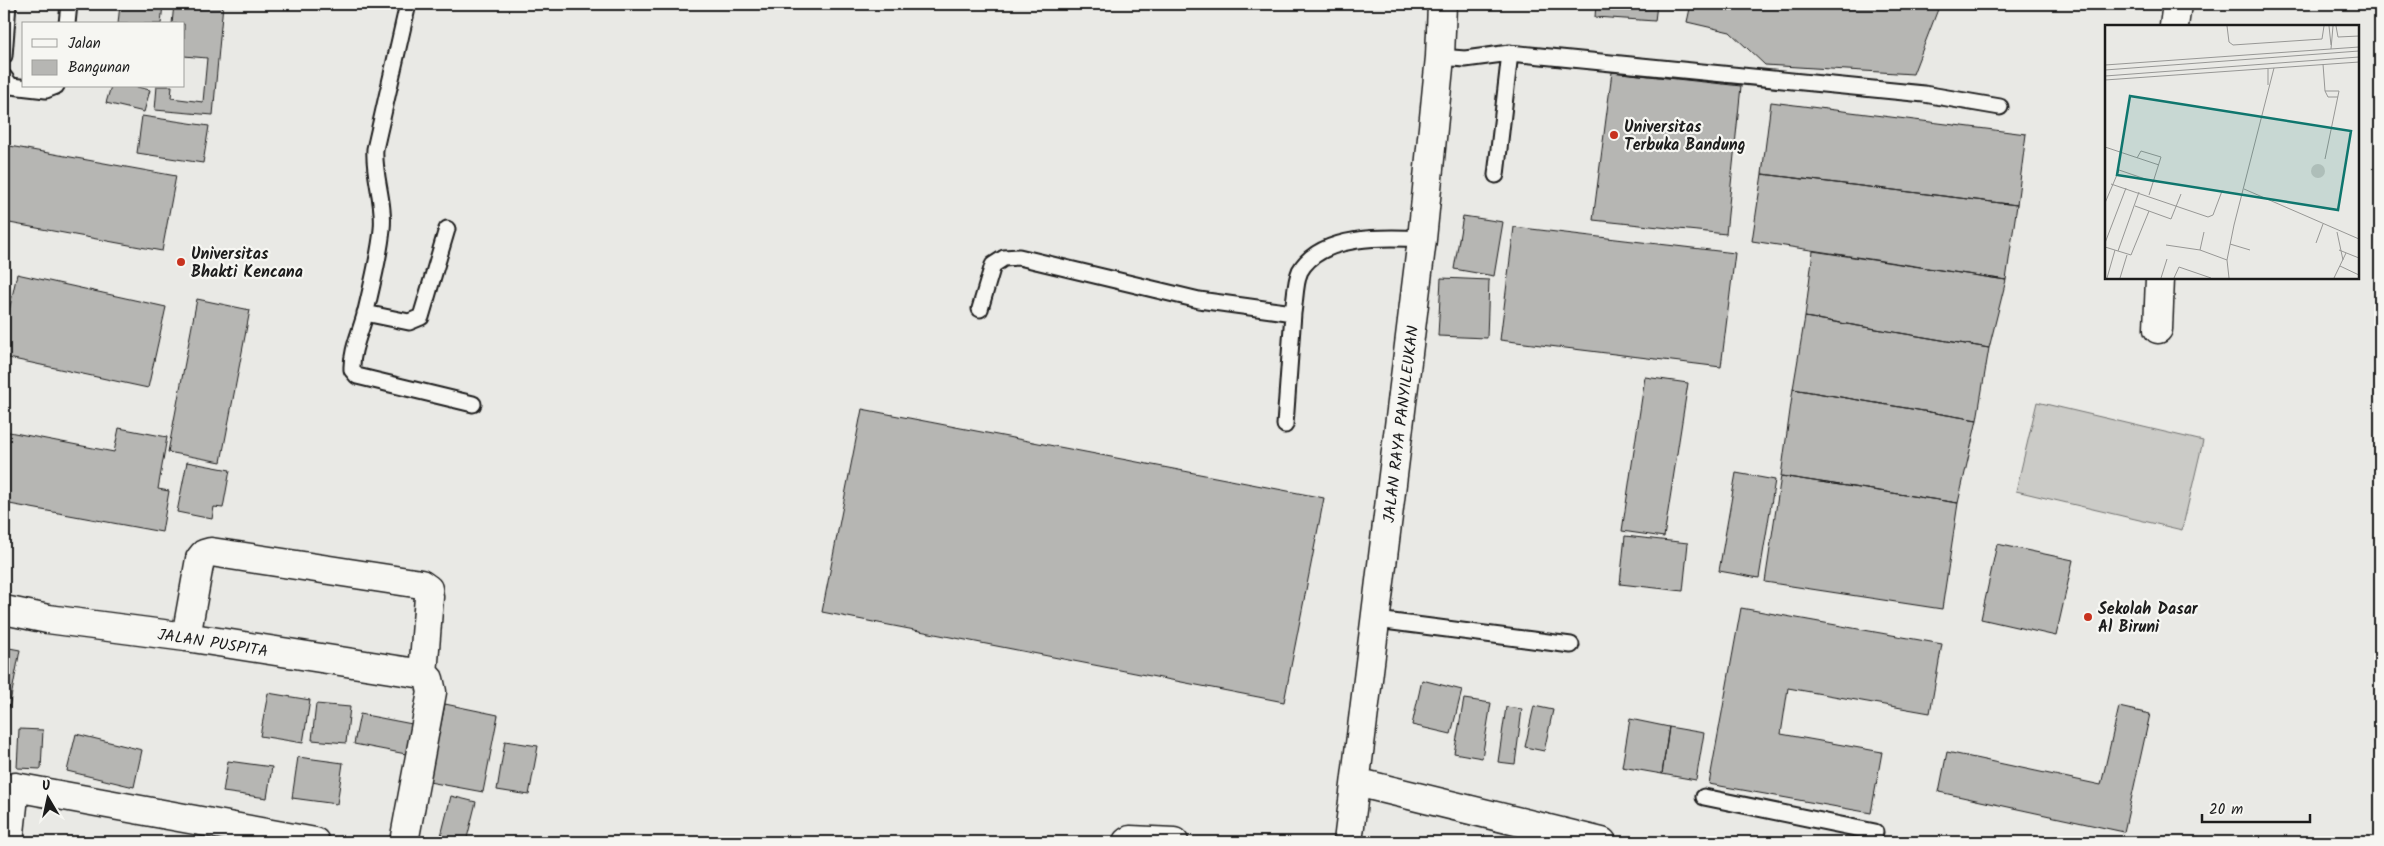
<svg xmlns="http://www.w3.org/2000/svg" width="2384" height="846" font-family="Kalam,sans-serif">
	<style>
		.pitch { fill: #cbcbc7; stroke: #747472 }
		.building { fill: #b6b6b3; stroke: #1c1c1c }
		.lines { fill: none; stroke-linecap: round; stroke-linejoin: round }
		.service-casing { stroke: #1c1c1c; stroke-width: 19 }
		.minor-casing { stroke: #1c1c1c; stroke-width: 31 }
		.service { stroke: #f6f6f2; stroke-width: 15 }
		.minor { stroke: #f6f6f2; stroke-width: 28 }
		.poi-dot { fill: #c8321e; stroke: #f6f6f2; stroke-width: 2 }
		.labels { text-anchor: middle; stroke-width: 4.5; stroke-linejoin: round; paint-order: stroke }
		.poi-label { font-size: 16px; font-weight: bold; fill: #1c1c1c; stroke: #f6f6f2; text-anchor: start }
		.street-label { font-size: 16px; fill: #1c1c1c; stroke: #f6f6f2 }
		.inset-road { fill: none; stroke: #979795; stroke-width: 1 }
		.view { fill: #0f766e; fill-opacity: 0.15; stroke: #0f766e; stroke-width: 2.5 }
		.inset-edge { fill: none; stroke: #1c1c1c; stroke-width: 2.5 }
	</style>
	<rect width="100%" height="100%" fill="#e9e9e5"/>
	<filter id="ink" filterUnits="userSpaceOnUse"><feTurbulence type="fractalNoise" baseFrequency=".02" numOctaves="2"/><feDisplacementMap in="SourceGraphic" scale="10" xChannelSelector="R" yChannelSelector="G"/><feConvolveMatrix kernelMatrix="1 2 1 2 8 2 1 2 1" color-interpolation-filters="sRGB"/></filter>
	<g filter="url(#ink)">
		<!-- pitch -->
		<path class="pitch" d="M2037,402l166,39 -21,89 -166,-39z"/>
		<!-- building -->
		<path class="building" d="M120,4h43l-2,20h-43z
			M174,4h49l-10,111 -58,-5 2,-24h15l-1,12 32,4 4,-44 -23,-2v-32h-12z
			M1596,4h61l-2,17 -60,-4z
			M1691,4h249l-27,70 -148,-9 -35,-33 -43,-10z
			M1612,72l129,14 -15,148 -133,-14z
			M111,86h22l17,4 -6,22 -38,-9z
			M1771,102l255,32 -9,71 -255,-31z
			M142,116l67,10 -6,37 -66,-10z
			M4,145l172,31 -14,75 -158,-29z
			M1762,174l255,31 -11,75 -254,-39z
			M1463,216l40,6 -9,54 -40,-7z
			M1514,227l221,26 -14,114 -221,-27z
			M1813,251l193,29 -17,68 -184,-31z
			M17,274l149,33 -18,81 -144,-31v-23z
			M1441,278l48,2 -2,58 -49,-2z
			M197,299l53,11 -29,152 -53,-10z
			M1805,317l184,31 -12,72 -184,-31z
			M1645,377l43,6 -24,154 -42,-6z
			M1793,389l184,31 -19,83 -177,-27z
			M862,409l462,89 -40,204 -462,-90z
			M119,428l48,9 -9,52 11,2 -7,41 -158,-29v-72l110,21z
			M187,462l43,8 -7,38 -9,-1 -2,12 -35,-7z
			M1736,473l39,7 -16,98 -40,-7z
			M1781,476l177,27 -16,106 -177,-27z
			M1625,536l63,7 -5,48 -63,-7z
			M1997,544l76,16 -17,76 -75,-17z
			M1741,608l201,36 -12,69 -142,-25 -7,46 101,18 -11,61 -162,-29z
			M4,647l16,3 -11,58 -5,-1z
			M1422,680l40,10 -11,44 -39,-9z
			M268,693l42,7 -7,43 -43,-7z
			M1464,699l27,4 -9,55 -28,-5z
			M316,704l34,3 -4,36 -34,-3z
			M445,704l53,11 -15,77 -54,-10z
			M1534,706l19,4 -9,41 -19,-4z
			M1506,707l16,2 -7,55 -17,-2z
			M2119,707l31,7 -26,118 -185,-40 8,-40 154,33z
			M360,714l52,10 -6,30 -52,-10z
			M1630,719l39,8 -7,47 -40,-7z
			M1669,727l35,6 -8,47 -34,-6z
			M19,729l24,1 -2,39 -24,-1z
			M76,734l66,16 -8,37 -67,-16z
			M505,741l33,5 -9,49 -32,-5z
			M298,757l45,6 -6,41 -45,-6z
			M228,761l44,6 -5,31 -44,-6z
			M451,796l25,6 -10,40 -25,-6z
			M2350,837l25,5h-26z"/>
		<g class="lines">
			<!-- service casing -->
			<g class="service-casing">
				<path id="service" d="M408,4l-33,145c-2,26 10,53 7,80 -2,25 -11,60 -17,86 -5,18 -14,37 -13,55l5,6 116,28
					M67,24l2,-20
					M4,56l4,-52
					M1440,57l25,2 45,-6 414,41 76,13
					M4,77l7,9 35,4 10,-4
					M1496,175l14,-122
					M980,309l13,-44 11,-7 15,-1 180,43 94,13c2,-12 2,-31 7,-42 21,-37 87,-34 122,-32
					M365,313l44,9 12,-5 26,-88
					M1285,425l8,-112
					M1377,620l194,25
					M1704,797l171,35 -2,10"/>
			</g>
			<!-- minor casing -->
			<g class="minor-casing">
				<path id="minor" d="M2174,26l3,-22
					M2158,329l2,-51
					M4,610l44,9 138,18 237,37
					M186,637l14,-78 4,-5 7,-2 210,32 7,5 1,8 -6,77
					M1356,782l246,60
					M9,842l6,-55 300,55
					M404,842l28,-150 -3,-13 -6,-5
					M1127,842l3,-2 44,2
					M1348,842l74,-603 18,-182 2,-53"/>
			</g>
			<!-- service -->
			<use href="#service" class="service"/>
			<!-- minor -->
			<use href="#minor" class="minor"/>
		</g>
	</g>
	<!-- markers -->
	<g class="poi-dot">
		<circle cx="1614" cy="135" r="5"/>
		<circle cx="181" cy="262" r="5"/>
		<circle cx="2088" cy="617" r="5"/>
	</g>
	<g class="labels">
		<!-- poi labels -->
		<g class="poi-label">
			<text x="1624" y="132">Universitas<tspan x="1624" dy="18">Terbuka Bandung</tspan></text>
			<text x="191" y="259">Universitas<tspan x="191" dy="18">Bhakti Kencana</tspan></text>
			<text x="2098" y="614">Sekolah Dasar<tspan x="2098" dy="18">Al Biruni</tspan></text>
		</g>
		<!-- street labels -->
		<g class="street-label">
			<text transform="translate(1400 424) rotate(-83)" y="6">JALAN RAYA PANYILEUKAN</text>
			<text transform="translate(213 642) rotate(9)" y="6">JALAN PUSPITA</text>
		</g>
	</g>
	<!-- overview -->
	<g transform="translate(2105 25)">
		<rect width="254" height="254" fill="#e9e9e5"/>
		<path d="M206 146a7 7 0 1 1 14 0a7 7 0 1 1-14 0Z" fill="#cbcbc7"/>
		<path class="inset-road" d="M122,1l2,16 4,3 89,-6 2,-13M224,1l2,19M231,1l2,11 21,-1M226,24l2,-23M218,39l2,27h14l-14,68M0,40l254,-18M163,44v16M0,45l254,-19M0,51l254,-19M0,55l254,-18M220,66l3,6h10M0,122l54,18M32,133l4,-7 20,6 -12,38M6,159l97,33 5,-2 9,-24 20,4M139,164l115,50M0,178l14,-33 35,12M30,181l36,13 10,-25M232,207l6,28M0,218l21,-55M211,218l7,-19M125,219l20,6M61,220l34,5 27,10M0,222l26,8 18,-44M95,225l4,-18M234,225l20,8M13,226l21,-59M235,241l19,9M2,253l8,-28M15,253l7,-23M56,253l6,-19M69,253l5,-11 32,11M124,253l-2,-18 7,-35 40,-157M229,253l12,-25"/>
		<path class="view" d="M25,71l221,35 -13,79 -221,-35z"/>
		<rect width="254" height="254" class="inset-edge"/>
	</g>
	<!-- margin -->
	<rect width="2384" height="846" fill="none" stroke="#f6f6f2" stroke-width="20"/>
	<rect x="10" y="10" width="2364" height="826" fill="none" stroke="#1c1c1c" stroke-width="2" filter="url(#ink)"/>
	<!-- legend -->
	<rect x="22" y="22" width="162" height="65" fill="#f6f6f2" stroke="#9f9f9c"/>
	<rect x="32" y="39" width="25" height="8" fill="#f6f6f2" stroke="#9f9f9c"/>
	<text x="68" y="48" font-size="15" fill="#1c1c1c">Jalan</text>
	<rect x="32" y="60" width="25" height="15" fill="#b6b6b3" stroke="#9f9f9c"/>
	<text x="68" y="72" font-size="15" fill="#1c1c1c">Bangunan</text>
	<!-- north arrow -->
	<g transform="translate(48 798) rotate(351)" stroke="#f6f6f2" stroke-width="4" paint-order="stroke">
	<path d="M0-4L9 19L0 12L-9 19Z" fill="#1c1c1c"/>
	<text y="-8" font-size="14" font-weight="bold" text-anchor="middle" fill="#1c1c1c">U</text>
	</g>
	<!-- scale -->
	<path d="M2202 814v8h108v-8" fill="none" stroke="#1c1c1c" stroke-width="2.5"/>
	<text x="2209" y="814" font-size="15" fill="#1c1c1c" stroke="#f6f6f2" stroke-width="4" paint-order="stroke">20 m</text>
</svg>
